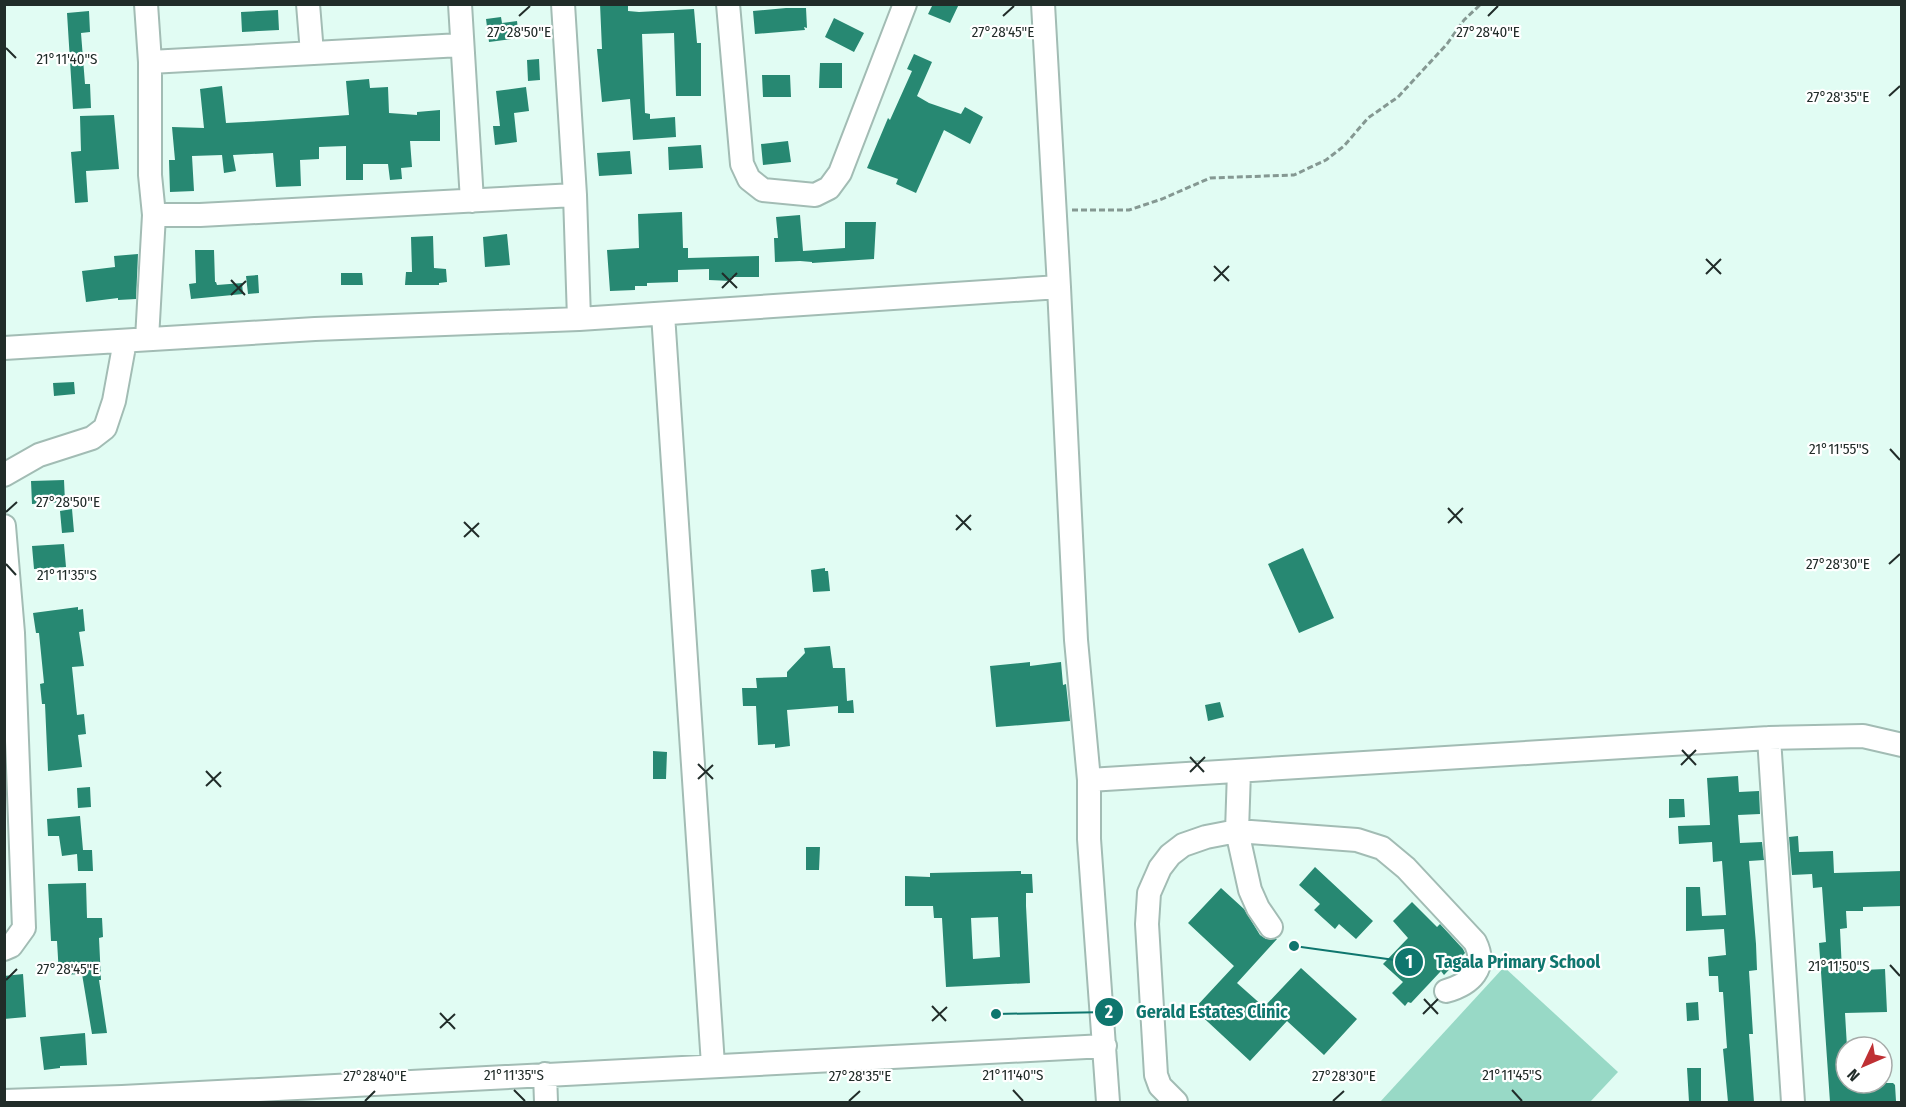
<svg xmlns="http://www.w3.org/2000/svg" width="1906" height="1107" font-family="'Fira Sans Condensed',sans-serif">
	<style>
		.green { fill: #98d9c6 }
		.building { fill: #278872; fill-rule: evenodd }
		.lines { fill: none; stroke-linecap: round; stroke-linejoin: round }
		.minor-casing { stroke: #a2bcb4; stroke-width: 26 }
		.path { stroke: #859892; stroke-width: 3; stroke-dasharray: 6 3; stroke-linecap: butt }
		.minor { stroke: #fff; stroke-width: 22 }
		.ticks { fill: none; stroke: #212c29; stroke-width: 2 }
		.ticks-label { font-size: 15px; text-anchor: middle; fill: #212c29; stroke: #fff; stroke-width: 4.5; stroke-linejoin: round; paint-order: stroke }
		.leader { fill: none; stroke: #0f766e; stroke-width: 2 }
		.callout-dot { fill: #0f766e; stroke: #fff; stroke-width: 2 }
		.mark-label { font-size: 18px; text-anchor: middle; font-weight: bold; fill: #fff }
		.callout-label { font-size: 18px; text-anchor: middle; font-weight: bold; fill: #0f766e; stroke: #fff; stroke-width: 4.5; stroke-linejoin: round; paint-order: stroke }
	</style>
	<rect width="100%" height="100%" fill="#e1fcf3"/>
	<!-- green -->
	<path class="green" d="M1504,967l114,105 -28,30h-210z"/>
	<!-- building -->
	<path class="building" d="M600,4h28v7l11,1 55,-3 3,34h4v53h-25l-2,-63 -32,1 3,79 5,1v5l25,-2 1,20 -43,3 -3,-41 -28,3 -5,-53h5z
		M933,4h26l-9,19 -22,-9z
		M786,8h20l1,20 -3,-1 1,3 -50,4 -2,-23z
		M278,10l1,20 -37,2 -1,-20z
		M89,11l1,21 -9,1 4,51h5l1,24 -18,1 -6,-96z
		M501,17l1,6 15,-2 2,17 -30,4 -3,-23z
		M834,18l30,15 -10,19 -29,-15z
		M914,54l18,8 -15,34 12,7 32,11 4,-7 18,10 -13,27 -26,-14 -28,63 -20,-9 2,-5 -31,-11 21,-50 2,2 22,-49 -5,-2z
		M539,59l1,21 -12,1 -1,-21z
		M820,63h22v25h-23z
		M762,75h28l1,22h-28z
		M369,79l1,9 18,-1 1,26 28,2v-3l23,-2v31h-30l2,26 -11,1 1,11 -12,1 -2,-16h-25v16h-17v-34l-27,1v12l-19,1 1,26 -25,1 -3,-34 -40,2 3,16 -12,2 -2,-18 -30,1 2,35 -24,1 -1,-32h6l-3,-33 32,1 -4,-39 22,-3 4,37 38,-2 85,-6 -3,-34z
		M526,87l3,24 -15,2 3,29 -22,3 -2,-19h7l-4,-35z
		M114,115l5,54 -33,2 2,31 -13,1 -4,-51 10,-1 -1,-35z
		M788,141l3,21 -28,3 -2,-21z
		M701,145l2,23 -34,2 -1,-23z
		M630,151l2,23 -33,2 -2,-23z
		M682,212l1,36h5v10l71,-2v21h-28v4l-22,-1v-11l-31,1v12l-31,1v3h-12v4l-25,1 -3,-41 32,-2 -1,-34z
		M800,215l3,36 42,-3v-26h31l-2,37 -62,4v-1l-12,-1 -25,1 -1,-24h4l-2,-21z
		M507,234l3,31 -25,2 -2,-30z
		M433,236l1,32 12,1 1,13 -8,1v2h-34l1,-13h6l-1,-35z
		M195,250h19l1,32h1l1,3 25,-2 1,11 -52,5 -2,-15 7,-1z
		M138,254l-2,45 -18,1v-2l-32,4 -4,-31 33,-4 -1,-11z
		M341,273h21l1,12h-22z
		M258,275l1,18 -11,1 -2,-18z
		M74,382l1,12 -21,2 -1,-13z
		M64,480l1,22 -33,2 -1,-23z
		M72,509l2,23 -12,1 -2,-22z
		M64,544l2,23 -32,2 -2,-23z
		M1303,548l31,70 -35,15 -31,-69z
		M825,568v3h3l2,20 -17,1 -2,-22z
		M78,607v3l5,-1 2,22 -6,1 5,34 -12,1 5,48 7,-1 2,20 -8,1 4,32 -34,4 -3,-67h-3l-2,-20 4,-1 -5,-50h-3l-3,-20z
		M830,646l3,22h12l2,33 6,-1 1,13h-16v-7l-51,4 3,36 -15,2v-4l-17,1 -2,-39h-13l-1,-18h15l-1,-10 31,-1v-5l18,-19 -1,-5z
		M1030,662v4l31,-4 2,23 3,-1 4,37 -74,6 -6,-61z
		M1220,702l4,15 -16,4 -3,-16z
		M653,751l14,1 -1,27h-13z
		M1738,776l1,16 20,-1 1,23 -22,1 2,28 22,-1 2,18 -15,1 7,83 1,26 -8,1 4,63h-4l5,68h-26l-5,-53 4,-1 -4,-56h-4l-1,-16h-9l-1,-19 18,-2 -2,-26 -38,2v-44h14l2,29 24,-1 -4,-54 -9,1 -1,-20 -33,2 -1,-18 32,-1 -3,-47z
		M90,787l1,20 -13,1 -1,-20z
		M1669,799h15l1,18 -16,1z
		M80,816l3,34h9l1,21h-15l-1,-17 -15,2 -3,-20h-11l-1,-17z
		M1798,836l1,16 34,-1 1,22 68,-2v35l-39,1v4h-17l1,17 -7,1 2,42 43,-2 2,43 -42,1 2,34 -1,36h47l2,2 1,16 -66,1 -11,-159 7,-1 -4,-55 -9,1 -1,-14 -20,1 -3,-38z
		M806,847h14l-1,23h-13z
		M1315,867l58,54 -17,18 -17,-15 -4,5 -21,-19 6,-6 -21,-19z
		M1021,871v3h11l1,19h-7v13l4,77 -84,4 -4,-69h-8l-1,-12h-28v-30l25,1v-4zM998,917l2,40 -27,2 -2,-41z
		M86,883l1,35h15l1,19 -4,1 2,42h-2l8,53 -15,1 -10,-60 -23,1 -2,-34h-6l-3,-57z
		M1221,888l23,21 16,26 6,4h11l-40,44 27,24 37,-39 56,51 -33,36 -37,-34 -37,40 -56,-52 40,-43 -46,-43z
		M1412,902l25,25 3,-3 23,25 2,4 -21,22 -3,-4 -30,32 -3,-1 -3,4 -13,-13 11,-11 -20,-18 25,-26 -15,-17z
		M23,974l3,43 -22,2v-43z
		M1698,1002l1,18 -12,1 -1,-18z
		M85,1033l2,32 -27,1v2l-16,2 -4,-33z
		M1687,1068h14v34h-12z"/>
	<g class="lines">
		<!-- minor casing -->
		<g class="minor-casing">
			<path id="minor" d="M146,4l4,58v113l4,40 -7,124
				M308,4l4,49
				M460,4l12,197
				M563,4l12,191 4,124
				M728,4l14,160 7,15 14,11 52,5 14,-7 11,-15 65,-169
				M1043,4l16,283 17,353 13,140v59l19,263
				M150,62l311,-17
				M154,215h46l375,-20
				M663,314l50,751
				M4,348l311,-19 264,-10 480,-32
				M4,475l35,-20 53,-17 13,-10 9,-27 11,-60
				M4,526l9,107 11,295 -13,18 -7,3
				M1769,738l24,364
				M1239,771l-2,60 13,59 8,18 13,19
				M1089,780l680,-42 94,-2 39,9
				M545,1074l1,28
				M4,1101l118,-4 983,-51
				M1176,1102l-16,-16 -4,-11 -9,-151 2,-31 11,-25 10,-13 13,-10 23,-8 31,-6 120,9 25,8 24,20 69,74c13,26 -4,42 -29,49"/>
		</g>
		<!-- path -->
		<path class="path" d="M1072,210h57l33,-11 48,-21 84,-3 32,-15 18,-14 24,-28 30,-21 49,-53 17,-24 17,-16"/>
		<!-- minor -->
		<use href="#minor" class="minor"/>
	</g>
	<!-- ticks -->
	<path class="ticks" d="M519,16l11,-10M1003,16l11,-10M1488,16l10,-10M6,48l10,10M1889,96l11,-10M1706,259l15,15M1214,266l15,15M722,273l15,15M1706,274l15,-15M231,280l14,15M1214,281l15,-15M722,288l15,-15M231,295l15,-14M1890,449l10,11M1448,508l14,15M6,512l11,-10M956,515l15,15M464,522l15,15M1448,523l15,-15M956,530l15,-15M464,537l15,-14M6,564l10,11M1889,564l11,-10M1682,750l14,15M1190,757l14,15M698,764l15,15M1681,765l15,-15M206,771l15,16M1190,772l15,-15M698,779l15,-14M206,786l15,-14M1890,965l10,11M6,980l11,-11M1424,999l14,15M932,1006l14,15M440,1013l15,16M1423,1014l15,-15M932,1021l15,-14M440,1028l15,-14M514,1090l11,11M1013,1090l10,11M1512,1090l10,11M365,1101l10,-10M849,1101l11,-10M1333,1101l11,-10"/>
	<g class="ticks-label">
		<text x="519" y="37">27°28'50"E</text>
		<text x="1003" y="37">27°28'45"E</text>
		<text x="1488" y="37">27°28'40"E</text>
		<text x="67" y="64">21°11'40"S</text>
		<text x="1838" y="102">27°28'35"E</text>
		<text x="1839" y="454">21°11'55"S</text>
		<text x="68" y="507">27°28'50"E</text>
		<text x="1838" y="569">27°28'30"E</text>
		<text x="67" y="580">21°11'35"S</text>
		<text x="1839" y="971">21°11'50"S</text>
		<text x="68" y="974">27°28'45"E</text>
		<text x="514" y="1080">21°11'35"S</text>
		<text x="1013" y="1080">21°11'40"S</text>
		<text x="1512" y="1080">21°11'45"S</text>
		<text x="375" y="1081">27°28'40"E</text>
		<text x="860" y="1081">27°28'35"E</text>
		<text x="1344" y="1081">27°28'30"E</text>
	</g>
	<!-- callouts -->
	<path class="leader" d="M1294 946L1409 962M996 1014L1109 1012"/>
	<g class="callout-dot">
		<circle cx="1294" cy="946" r="6"/>
		<circle cx="996" cy="1014" r="6"/>
		<circle cx="1409" cy="962" r="15"/>
		<circle cx="1109" cy="1012" r="15"/>
	</g>
	<g class="mark-label">
		<text x="1409" y="968">1</text>
		<text x="1109" y="1018">2</text>
	</g>
	<g class="callout-label">
		<text x="1518" y="968">Tagala Primary School</text>
		<text x="1212" y="1018">Gerald Estates Clinic</text>
	</g>
	<!-- border -->
	<rect width="1906" height="1107" fill="none" stroke="#212c29" stroke-width="12"/>
	<!-- north arrow -->
	<g transform="translate(1864 1065) rotate(226)"><circle r="28" fill="#ffffff" stroke="#a6aba9" stroke-width="1.5"/>
	<path d="M0-4.5L10 22L0 15L-10 22Z" fill="#bf3034"/>
	<text y="-9" font-size="16" font-weight="bold" text-anchor="middle" fill="#212c29">N</text>
	</g>
</svg>
